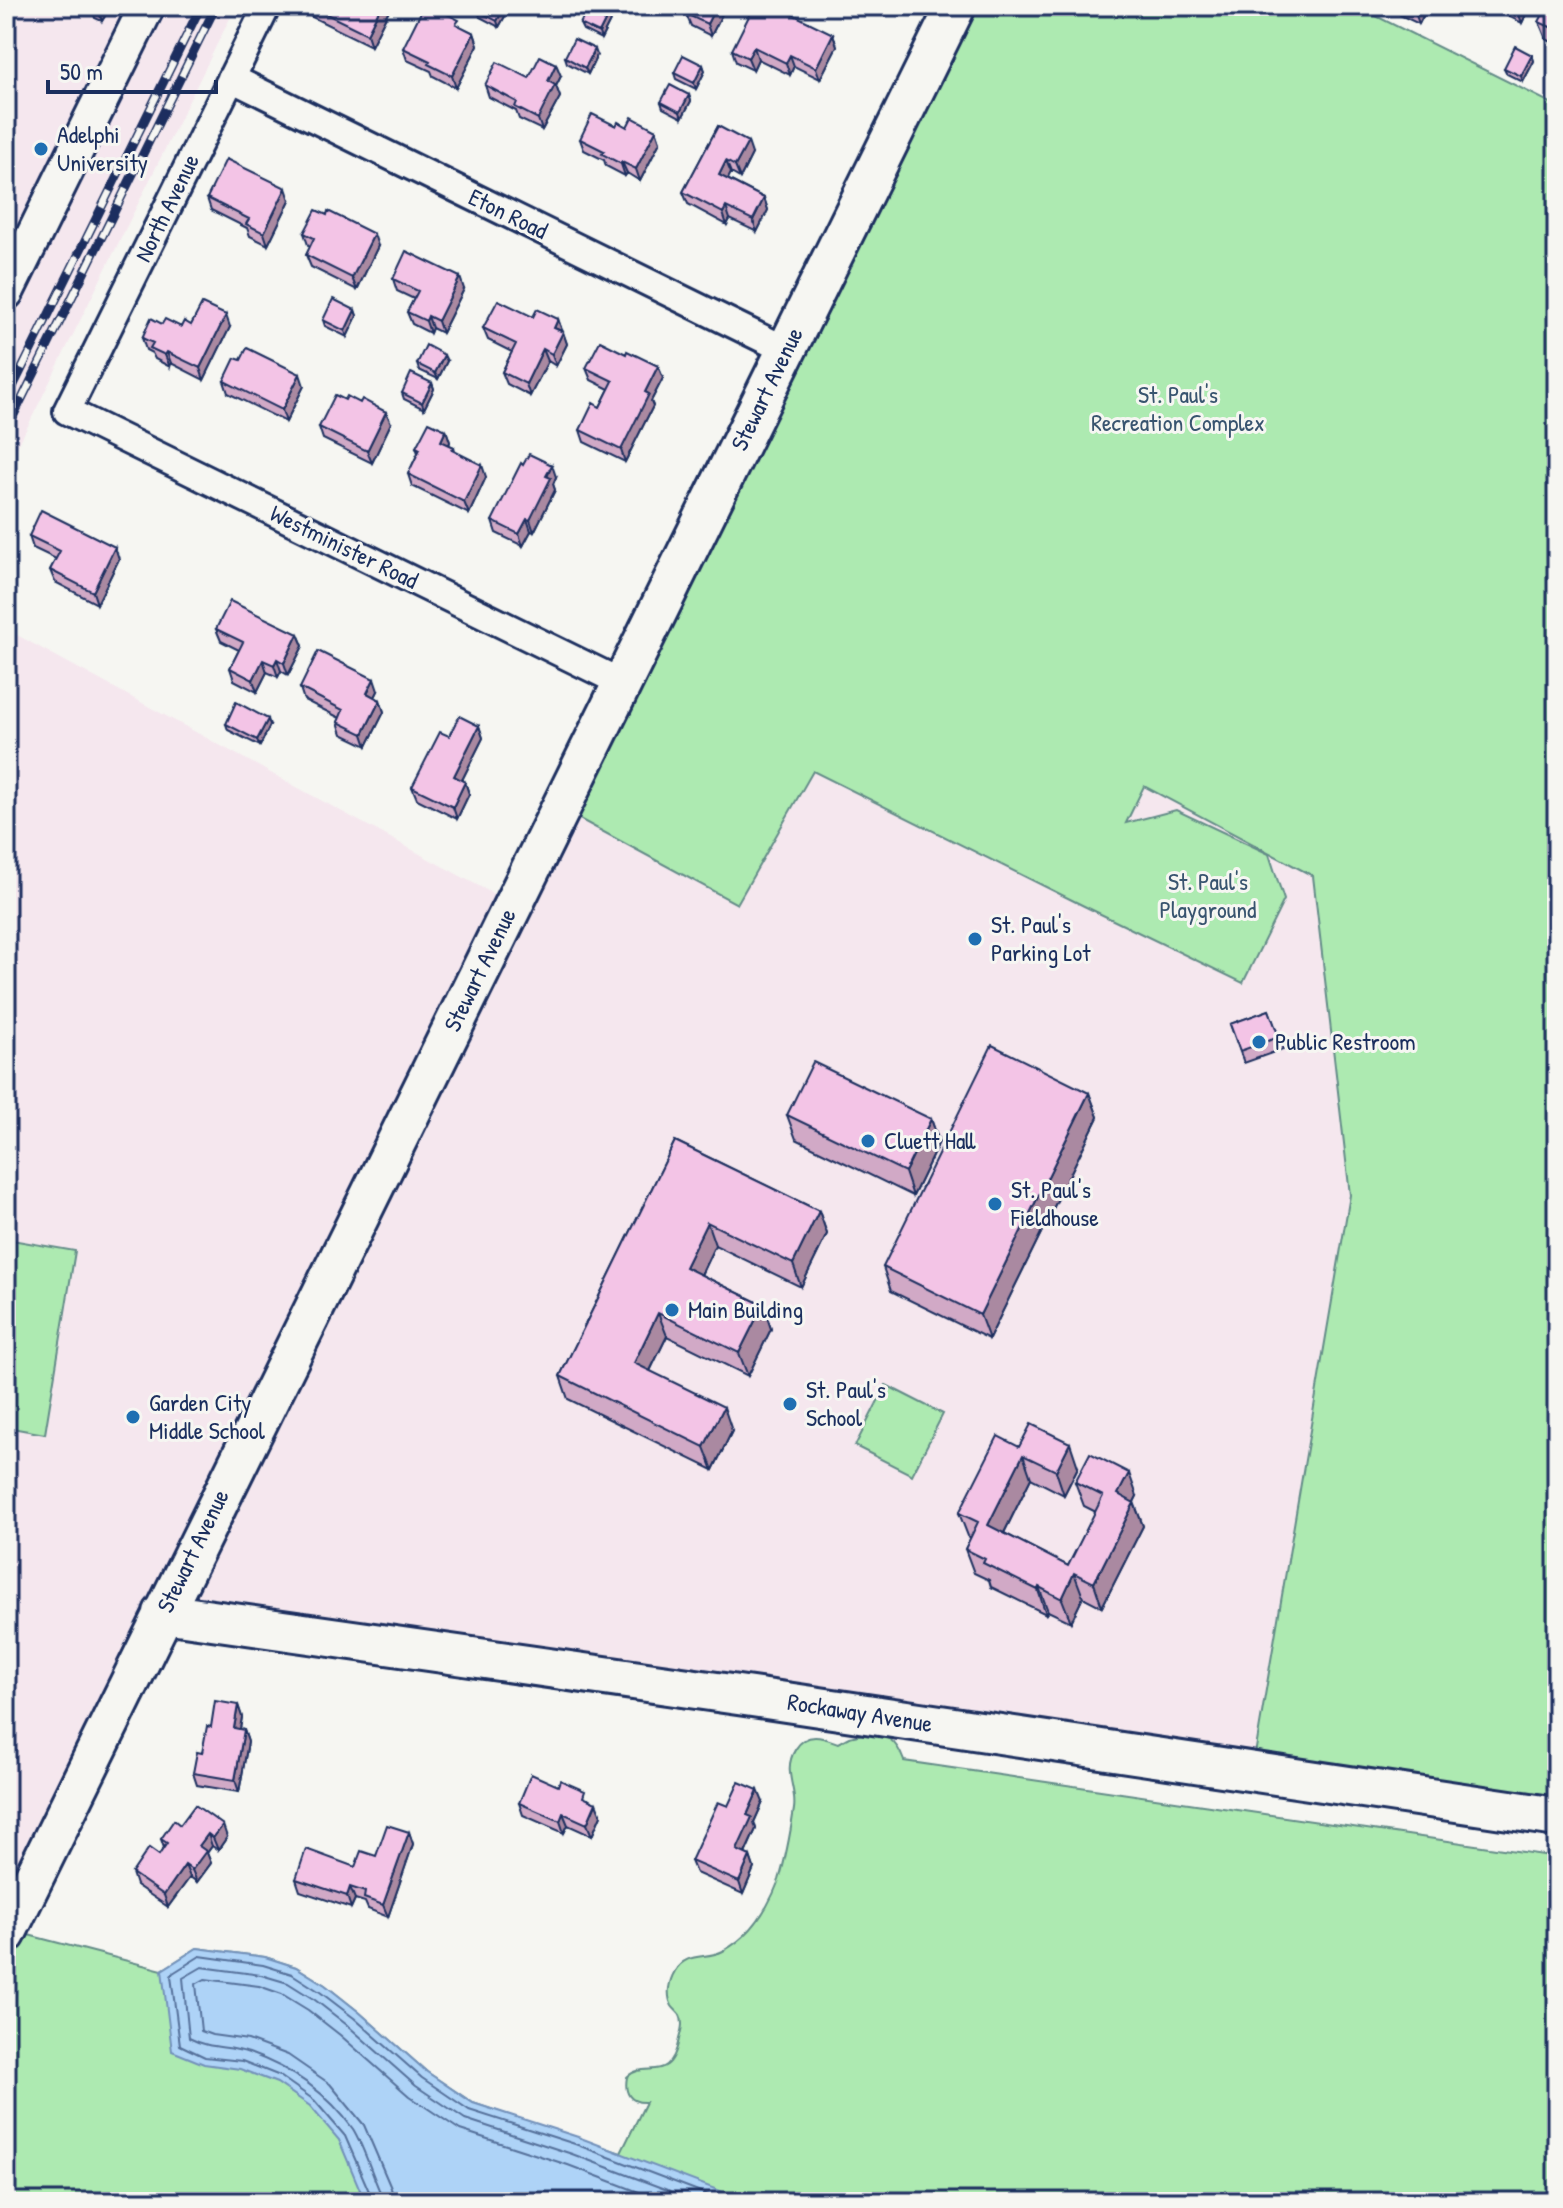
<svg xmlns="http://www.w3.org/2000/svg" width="1563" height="2208" font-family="'Patrick Hand',sans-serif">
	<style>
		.built { fill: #f5e7ee }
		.green { fill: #adeab1; stroke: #648c88; stroke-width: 2 }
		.water { fill: #aed3f7; stroke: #7391ba; stroke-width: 2 }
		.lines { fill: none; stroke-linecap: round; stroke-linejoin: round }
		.shore { stroke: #56719b; stroke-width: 2 }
		.minor-casing { stroke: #1b2f5e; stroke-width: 32 }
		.tertiary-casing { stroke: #1b2f5e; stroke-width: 40 }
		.secondary-casing { stroke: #1b2f5e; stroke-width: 44 }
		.minor { stroke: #f6f6f2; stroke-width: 26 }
		.tertiary { stroke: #f6f6f2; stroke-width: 34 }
		.secondary { stroke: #f6f6f2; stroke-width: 38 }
		.rail-casing { stroke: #1b2f5e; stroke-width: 9 }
		.rail { stroke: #f6f6f2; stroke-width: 6; stroke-dasharray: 18; stroke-linecap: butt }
		.wall { fill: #d1a9c6; stroke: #1b2f5e; stroke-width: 2 }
		.shaded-wall { fill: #aa89a1; stroke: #1b2f5e; stroke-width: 2 }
		.building { fill: #f3c4e6; stroke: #1b2f5e; stroke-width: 2 }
		.poi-dot { fill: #1f6fb2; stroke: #f6f6f2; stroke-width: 3 }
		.labels { text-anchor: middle; stroke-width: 6; stroke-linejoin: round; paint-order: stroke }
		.poi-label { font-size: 24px; fill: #1b2f5e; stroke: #f6f6f2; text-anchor: start }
		.street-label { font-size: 24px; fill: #1b2f5e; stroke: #f6f6f2 }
		.park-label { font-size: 24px; fill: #38546f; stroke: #f6f6f2 }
	</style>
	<rect width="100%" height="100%" fill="#f6f6f2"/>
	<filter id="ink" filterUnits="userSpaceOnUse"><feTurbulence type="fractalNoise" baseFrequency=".0125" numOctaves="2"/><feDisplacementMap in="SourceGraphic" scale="16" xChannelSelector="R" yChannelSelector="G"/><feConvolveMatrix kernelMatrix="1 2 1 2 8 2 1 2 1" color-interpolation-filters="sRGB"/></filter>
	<g filter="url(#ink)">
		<!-- built -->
		<path class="built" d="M6,6h230l-230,464z
			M6,629l506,275 47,-96 178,96 76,-134 270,136 61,-121 170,91 36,319 -98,577 -1087,-159 -159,323z"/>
		<!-- green -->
		<path class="green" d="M955,6h401l201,100v1692l-305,-26 98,-577 -37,-319 -169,-90 -18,37 50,-13 93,44 15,46 -41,83 -159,-77 -271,-135 -76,133 -178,-96z
			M6,1239l69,12 -30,183 -39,-7z
			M886,1385l57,29 -31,61 -57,-29z
			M863,1734c25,2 32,3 41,27l653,96v345h-1551v-266l3,-6 153,40 35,-22 68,9 31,10 29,18 34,27 68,60 46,31 148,50 25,-51c-16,1 -22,-9 -19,-25 19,-18 43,9 52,-38 2,-8 5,-16 1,-24 -2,-3 -6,-6 -8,-9 -6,-11 -3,-25 3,-35 12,-20 31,-11 48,-20 27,-14 45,-42 56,-71 6,-19 12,-51 15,-71 2,-13 -3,-24 -4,-36 -2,-15 8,-36 25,-36 8,0 15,3 23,6l11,-6z"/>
		<!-- water -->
		<path class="water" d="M197,1948l68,9 31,10 29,18 34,27 68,60 46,31 105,34 153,58 7,7h-373l-26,-62 -29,-34 -33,-23 -37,-14 -36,-5 -32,-13 -10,-81z"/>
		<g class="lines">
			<!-- shore -->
			<path class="shore" d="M372,2202l-1,-6 -26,-60 -31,-36 -34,-24 -38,-15 -37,-4 -25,-12 -9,-69 2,-3 27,-17 63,9 29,9 28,18 34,26 68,60 47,32 106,34 152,58
				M382,2202l-2,-10c-8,-18 -17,-47 -27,-63 -26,-37 -62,-61 -104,-76 -22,-8 -37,-3 -60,-15l-6,-60 19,-11 59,8 27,8 27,17 32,25 69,61 49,33 107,35 127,48
				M394,2202l-3,-14 -27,-63 -34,-41 -42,-29 -40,-15 -36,-5 -11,-4 -5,-47 9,-5 54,7 23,8 26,16 32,25 69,61 51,34 108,35 97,37"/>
			<!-- minor casing -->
			<g class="minor-casing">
				<path id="minor" d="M267,6l-200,405 555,272
					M231,78l555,272"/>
			</g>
			<!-- tertiary casing -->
			<g class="tertiary-casing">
				<path id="tertiary" d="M6,292l141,-286"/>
			</g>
			<!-- secondary casing -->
			<g class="secondary-casing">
				<path id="secondary" d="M163,1613l596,85 798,119
					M6,1934l950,-1928"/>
			</g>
			<!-- minor -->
			<use href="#minor" class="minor"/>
			<!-- tertiary -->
			<use href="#tertiary" class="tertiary"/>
			<!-- secondary -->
			<use href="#secondary" class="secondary"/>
			<!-- rail casing -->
			<g class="rail-casing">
				<path id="rail" d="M6,401l195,-395
					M6,431l210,-425"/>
			</g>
			<!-- rail -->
			<use href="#rail" class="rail"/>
		</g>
		<!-- wall -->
		<path class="wall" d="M306,6h82l1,4 -18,36 -61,-30z
			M480,6h28l1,3 -10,18 -19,-10 -2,-6z
			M681,6h45l-15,30 -20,-10 -5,-12 3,-4z
			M1397,6h31l-9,18 -19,-9z
			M1488,6h42l-8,17z
			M1557,6v39l-11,-6 -7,-17z
			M93,12l12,4 -3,5 -7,-3z
			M608,15l2,6 -9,18 -18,-9 -3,-6z
			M461,27l13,6 4,12 -22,43 -23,-12 -2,-5 -24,-11 -4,-12z
			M833,34l4,12 -17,33 -26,-13 -4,9 -32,-16 -5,11 -17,-8 -4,-12z
			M597,55l-9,19 -21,-11 -2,-6z
			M1532,55l2,6 -11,21 -16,-8 -3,-6z
			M703,65l2,6 -9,18 -20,-10 -2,-6z
			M561,76l-5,10 4,11 -18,33 -23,-11 -3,-8 -27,-14 -4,-12 44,-7z
			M689,95l2,6 -9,17 -19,-10 -2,-6z
			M616,126l40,4 4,12 -20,39 -13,-8 -2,3 -19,-10 -2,-6 -20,-10 -4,-11z
			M718,126l34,28 -12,24 -9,-5 -4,6 37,19 4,12 -11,22 -27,-13 -3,6 -39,-21 -5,-12z
			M207,198l83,2 -22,45 -18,-9 -3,-8 -36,-18z
			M304,233l74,13 -21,44 -46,-23 -5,-12 5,-9 -3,-1z
			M393,279l71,10 -22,44 -10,-5 -2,5 -18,-9 -5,-12 7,-13 -17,-8z
			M355,310l2,6 -10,21 -22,-11 -2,-6z
			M533,317l25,2 9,25 -11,22 -8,-5 -18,35 -23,-12 -5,-12 10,-20 -24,-12 -5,-12z
			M162,324l19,3 10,-2 39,2 -26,53 -33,-17 -1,4 -15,-8 -3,-6 -6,-3 -4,-12z
			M626,354l32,12 5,12 -12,23 2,5 -28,56 -41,-20 -4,-12 20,-23 9,-18 -18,-9 -5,-12z
			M447,361l-9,18 -19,-9 -2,-6z
			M224,381l80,5 -18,36 -58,-29z
			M432,383l2,6 -10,20 -20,-10 -2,-6z
			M391,423l-19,40 -49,-24 -4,-12z
			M446,430l4,12 -1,3 5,2 1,5 31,25 -17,37 -57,-28 -4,-12 10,-21 -2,-6z
			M556,477l-3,7 2,6 -21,42 -3,-1 -8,15 -27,-13 -4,-12z
			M29,536l90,23 -22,45 -42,-22 -5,-12 6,-11 -23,-11z
			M216,629l82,5 5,12 -15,29 -7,-4 -3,6 -11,-5 -10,20 -23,-12 -4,-12 9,-18 -18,-9z
			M300,688l78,3 -3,6 5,3 4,12 -17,34 -25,-12 -4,-12 2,-4 -36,-18z
			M226,724l44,1 -10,21 -32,-16z
			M479,726l4,12 -21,42 3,2 4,12 -12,25 -40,-20 -5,-12 37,-51z
			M1269,1010l14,39 -39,14 -14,-39z
			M1089,1093l9,24 -109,222 -98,-48 -8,-24z
			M787,1115l144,4 8,23 -26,54 -117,-57z
			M675,1141l144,70 8,23 -26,53 -86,-42 -14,30 62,30 8,24 -23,47 -81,-40 -17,35 82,60 -19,39 -145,-71 -8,-23z
			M1019,1447l59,20 -14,28 -33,-17 -27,55 64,33 28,-54 -12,-6 -9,-24 62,14 -3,6 9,24 -41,81 -19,-10 -12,25 -23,-11 -2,3 -55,-27 -2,-7 -15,-7 -9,-24 6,-11 -3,-2 -9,-23z
			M238,1705l4,12 -2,12 4,1 4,12 -9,50 -42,-7 -4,-12 9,-20 9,-26z
			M588,1799l13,16 -9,21 -24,-11 -4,8 -41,-18 -4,-12z
			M763,1802l-9,20 2,7 -11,25 5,2 4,12 -11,26 -47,-21 -5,-12 37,-55z
			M180,1825l47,12 -9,13 -6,-4 -5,7 4,10 -14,19 -7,-5 -22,30 -32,-22 -4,-12 27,-18 5,-7 -3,-9z
			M409,1832l4,12 -25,73 -20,-8 -3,-7 -10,-3 -4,9 -51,-17 -4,-12 59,-12 21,-11z"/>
		<!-- shaded-wall -->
		<path class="shaded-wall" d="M381,6h7l1,4 -18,36 -4,-12z
			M505,6h3l1,3 -10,18 -2,-6z
			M716,6h10l-15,30 -4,-12z
			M1418,6h10l-9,18 -4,-12z
			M1516,6h14l-8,17z
			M103,10l2,6 -3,5 -2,-6z
			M608,15l2,6 -9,18 -2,-6z
			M474,33l4,12 -22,43 -4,-12z
			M833,34l4,12 -17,33 -4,-11z
			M754,47l4,12 -5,11 -5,-12z
			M595,49l2,6 -9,19 -3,-6z
			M790,55l4,11 -4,9 -4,-12z
			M1532,55l2,6 -11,21 -2,-6z
			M556,64l5,12 -5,10 4,11 -18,33 -4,-11 10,-38z
			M703,65l2,6 -9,18 -2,-6z
			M689,95l2,6 -9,17 -2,-6z
			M656,130l4,12 -20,39 -4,-12z
			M748,142l4,12 -12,24 -5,-12z
			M726,161l5,12 -7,14 -5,-12z
			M622,162l5,11 -2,3 -4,-12z
			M286,188l4,12 -22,45 -4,-12z
			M764,198l4,12 -11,22 -4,-12z
			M726,207l4,12 -3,6 -4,-12z
			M374,234l4,12 -21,44 -5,-12z
			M460,277l4,12 -22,44 -4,-12z
			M355,310l2,6 -10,21 -2,-6z
			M226,315l4,12 -26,53 -4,-12z
			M428,316l4,12 -2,5 -4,-12z
			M558,319l4,12 -8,-3z
			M563,332l4,12 -11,22 -4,-12z
			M543,349l5,12 -18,35 -4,-12z
			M167,352l4,11 -1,4 -5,-12z
			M444,355l3,6 -9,18 -3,-6z
			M658,366l5,12 -12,23 2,5 -28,56 -4,-12 24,-58z
			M300,374l4,12 -18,36 -4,-12z
			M432,383l2,6 -10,20 -2,-6z
			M386,412l5,11 -19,40 -5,-12z
			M446,430l4,12 -5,11 -4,-12z
			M482,465l4,12 -17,37 -5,-12z
			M552,465l4,12 -3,7 2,6 -21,42 -4,-12z
			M527,519l4,12 -8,15 -4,-12z
			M115,547l4,12 -22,45 -4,-12z
			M298,634l5,12 -15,29 -4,-12z
			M277,659l4,12 -3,6 -4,-12z
			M263,660l4,12 -10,20 -4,-12z
			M374,679l4,12 -7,14 -4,-12z
			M380,700l4,12 -17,34 -4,-12z
			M268,719l2,6 -10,21 -3,-6z
			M479,726l4,12 -25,50 -4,-12z
			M465,782l4,12 -12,25 -4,-12z
			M1089,1093l9,24 -109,222 -9,-24z
			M931,1119l8,23 -26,54 -8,-24z
			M819,1211l8,23 -26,53 -8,-23z
			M707,1222l8,23 -22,46 -8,-24z
			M763,1305l8,24 -23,47 -9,-23z
			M658,1313l9,23 -25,51 -8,-24z
			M724,1407l8,24 -19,39 -9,-23z
			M1070,1443l8,24 -14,28 -8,-24z
			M1023,1455l8,23 -35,71 -8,-24z
			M1129,1473l8,23 -11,22 -8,-24z
			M1134,1503l9,23 -41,81 -8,-24z
			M1074,1573l9,24 -12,25 -9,-23z
			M1039,1587l9,24 -2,3 -8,-24z
			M238,1705l4,12 -4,23 -4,-12z
			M244,1730l4,12 -9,50 -4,-12z
			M758,1790l5,12 -9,20 2,7 -15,33 -4,-12 10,-35z
			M596,1803l5,12 -9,21 -5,-12z
			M563,1813l5,12 -4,8 -4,-12z
			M223,1825l4,12 -9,13 -5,-12z
			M409,1832l4,12 -25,73 -5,-12z
			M208,1834l4,12 -5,7 4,10 -14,19 -5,-12 7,-24z
			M750,1856l4,12 -11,26 -4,-12z
			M185,1865l5,12 -22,30 -4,-12z
			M350,1887l5,12 -4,9 -4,-12z"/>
		<!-- building -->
		<path class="building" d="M95,6l8,4 -3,5 -7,-3z
			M310,6h71l-14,28z
			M424,6h7l28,14 -3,4 18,9 -22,43 -24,-12 2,-3 -27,-13z
			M480,6h25l-8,15 -19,-10z
			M589,6l19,9 -9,18 -19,-9z
			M690,6h26l-9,18 -21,-10z
			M754,6h22l57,28 -17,34 -26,-13 -4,8 -32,-16 -6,11 -16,-8z
			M1401,6h17l-3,6z
			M1547,6h10v24l-18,-8z
			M574,39l21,10 -10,19 -20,-11z
			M1515,46l17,9 -11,21 -17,-8z
			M683,55l20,10 -9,18 -20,-10z
			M540,56l16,8 -8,17 7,4 -17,34 -23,-12 2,-5 -32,-17 12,-23 32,16z
			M670,85l19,10 -9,17 -19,-10z
			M592,114l24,12 2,-4 9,5 5,-10 24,13 -20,39 -14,-7 -1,2 -19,-10 2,-3 -24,-12z
			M718,126l30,16 -13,24 -9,-5 -7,14 45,23 -11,22 -27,-13 -3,6 -40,-21z
			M226,159l60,29 -22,45 -18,-9 3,-5 -42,-21z
			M316,210l11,5 1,-4 46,23 -22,44 -46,-23 8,-17 -10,-5z
			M406,251l54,26 -22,44 -10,-5 -2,5 -19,-9 11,-21 -25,-12z
			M333,299l22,11 -10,21 -22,-11z
			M498,300l35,17 4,-8 21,10 -4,9 9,4 -11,22 -9,-5 -17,35 -24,-12 14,-28 -33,-16z
			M202,304l24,11 -26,53 -33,-16 -2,3 -15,-7 3,-5 -11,-5 9,-20 11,6 3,-5 16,8 3,-6 7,4z
			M600,341l26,13 1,-3 31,15 -13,26 4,2 -28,56 -41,-20 13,-27 7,4 13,-26 -27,-13z
			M426,345l18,10 -9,18 -18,-9z
			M247,348l53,26 -18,36 -58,-29 11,-23 6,2z
			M411,373l21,10 -10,20 -20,-10z
			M335,395l10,5 2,-4 13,7 2,-4 24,13 -19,39 -48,-24z
			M429,422l17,8 -5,11 13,6 -2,3 30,15 -18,37 -56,-28 12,-25 -4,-2z
			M529,454l23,11 -6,11 5,2 -21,42 -3,-1 -8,15 -27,-13 29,-58 2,2z
			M41,510l74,37 -22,45 -43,-22 10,-19 -31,-15z
			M230,601l68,33 -14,29 -7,-4 -3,6 -11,-5 -10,20 -23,-12 13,-26 -27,-13z
			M318,651l56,28 -7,14 13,7 -17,34 -25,-12 5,-12 -43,-22z
			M236,702l32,17 -11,21 -31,-16z
			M459,716l20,10 -25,50 11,6 -12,25 -41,-20 28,-55 9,4z
			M1269,1010l10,27 -39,14 -10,-27z
			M992,1045l97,48 -109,222 -97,-48z
			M813,1062l118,57 -26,53 -118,-57z
			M675,1141l144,70 -26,53 -86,-42 -22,45 78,38 -24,48 -81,-40 -24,50 90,44 -20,40 -144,-71z
			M1031,1424l39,19 -14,28 -33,-16 -35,70 80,41 35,-70 -28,-14 15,-29 39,20 -11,21 16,9 -40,80 -20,-10 -12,26 -23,-12 -1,3 -55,-27 2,-4 -20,-10 13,-27 -19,-9 39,-77 21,11z
			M215,1701l23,4 -4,23 10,2 -9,50 -42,-7 4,-21 5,1 5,-27 4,1z
			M531,1774l27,12 2,-6 25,11 -2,6 13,6 -9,21 -24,-11 -3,8 -41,-18z
			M739,1782l19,8 -11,25 5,2 -15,33 13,6 -11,26 -48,-21 27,-59 10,4z
			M195,1805l28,20 -10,13 -5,-4 -9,12 7,5 -14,19 -7,-5 -21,30 -32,-22 17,-25 10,7 8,-12 -6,-4 13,-19 6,5z
			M387,1825l22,7 -26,73 -19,-7 1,-6 -15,-5 -3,9 -51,-17 10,-30 49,18 6,-16 15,5z"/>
	</g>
	<!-- markers -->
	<g class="poi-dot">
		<circle cx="41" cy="149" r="8"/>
		<circle cx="975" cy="939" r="8"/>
		<circle cx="1259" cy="1042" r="8"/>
		<circle cx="868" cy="1141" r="8"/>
		<circle cx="995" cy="1204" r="8"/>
		<circle cx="672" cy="1310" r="8"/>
		<circle cx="790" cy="1404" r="8"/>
		<circle cx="133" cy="1417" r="8"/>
	</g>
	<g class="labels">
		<!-- poi labels -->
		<g class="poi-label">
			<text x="57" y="143">Adelphi<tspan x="57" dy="28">University</tspan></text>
			<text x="991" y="933">St. Paul's<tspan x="991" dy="28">Parking Lot</tspan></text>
			<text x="1275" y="1050">Public Restroom</text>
			<text x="884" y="1149">Cluett Hall</text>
			<text x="1011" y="1198">St. Paul's<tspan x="1011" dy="28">Fieldhouse</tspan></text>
			<text x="688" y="1318">Main Building</text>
			<text x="806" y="1398">St. Paul's<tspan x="806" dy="28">School</tspan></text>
			<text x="149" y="1411">Garden City<tspan x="149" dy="28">Middle School</tspan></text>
		</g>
		<!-- street labels -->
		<g class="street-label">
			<text transform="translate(167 208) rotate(-64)" y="8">North Avenue</text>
			<text transform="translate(508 214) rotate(26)" y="8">Eton Road</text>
			<text transform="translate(767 389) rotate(-64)" y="8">Stewart Avenue</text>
			<text transform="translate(344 547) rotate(26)" y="8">Westminister Road</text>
			<text transform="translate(480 970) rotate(-64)" y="8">Stewart Avenue</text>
			<text transform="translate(193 1551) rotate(-64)" y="8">Stewart Avenue</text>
			<text transform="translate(860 1713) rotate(9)" y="8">Rockaway Avenue</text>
		</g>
		<!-- park labels -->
		<g class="park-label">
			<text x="1178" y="403">St. Paul's<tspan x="1178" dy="28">Recreation Complex</tspan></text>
			<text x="1208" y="890">St. Paul's<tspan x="1208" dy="28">Playground</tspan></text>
		</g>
	</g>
	<!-- margin -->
	<rect width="1563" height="2208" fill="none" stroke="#f6f6f2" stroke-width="32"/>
	<rect x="16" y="16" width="1531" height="2176" fill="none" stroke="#1b2f5e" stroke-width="3" filter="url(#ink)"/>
	<!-- scale -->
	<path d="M48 80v12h168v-12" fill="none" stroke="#1b2f5e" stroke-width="4"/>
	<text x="60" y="80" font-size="24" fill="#1b2f5e" stroke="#f6f6f2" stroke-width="6" paint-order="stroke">50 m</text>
</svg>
